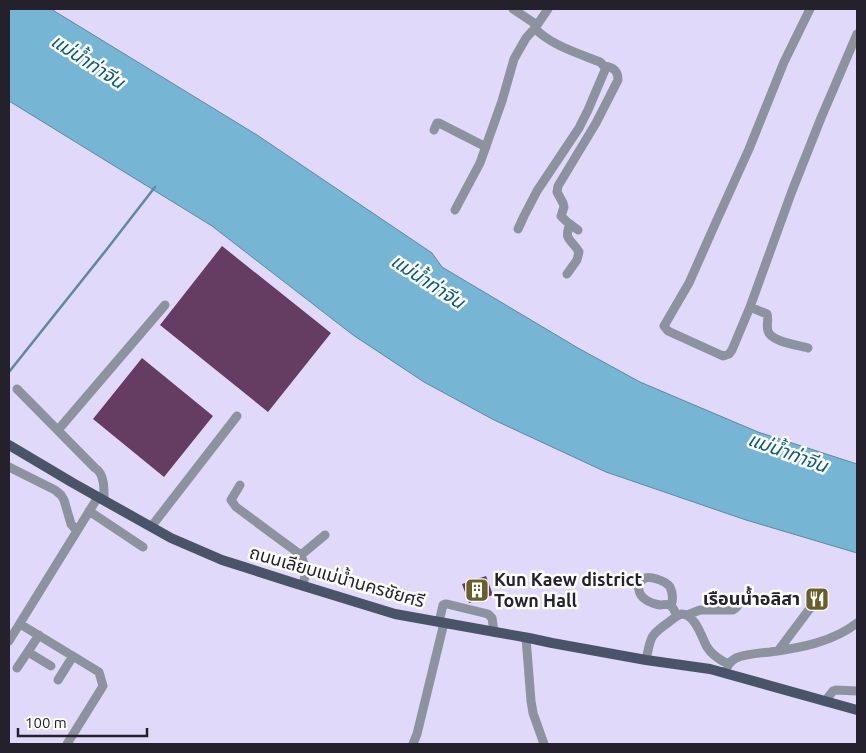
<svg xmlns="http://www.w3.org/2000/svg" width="866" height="753" font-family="Ubuntu,'Noto Sans Thai',sans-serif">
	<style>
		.water { fill: #76b5d4; stroke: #5d89a2 }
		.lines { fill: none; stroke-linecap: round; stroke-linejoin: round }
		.stream { stroke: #5d89a2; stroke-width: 2.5 }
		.building { fill: #653d63 }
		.minor { stroke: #8c939f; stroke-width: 9 }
		.major { stroke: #4a5469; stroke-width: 10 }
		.labels { text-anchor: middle; stroke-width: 5; stroke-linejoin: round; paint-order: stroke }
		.street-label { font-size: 18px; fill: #24212d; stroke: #fff }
		.poi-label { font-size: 18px; font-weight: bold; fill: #24212d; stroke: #fff; text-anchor: start }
		.water-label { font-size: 19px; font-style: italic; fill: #075b7b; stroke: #fff }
	</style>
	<rect width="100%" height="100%" fill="#e0d9f9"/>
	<!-- water -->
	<path class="water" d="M9,9h42l206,126 175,118 10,14 136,81 62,34 118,50 99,32v89l-111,-33 -140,-48 -112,-52 -70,-38 -71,-47 -141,-109 -203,-125z"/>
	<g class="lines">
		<!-- stream -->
		<path class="stream" d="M9,372l98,-123 48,-62"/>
	</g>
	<!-- building -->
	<path class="building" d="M222,246l109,87 -63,79 -108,-87z
		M142,358l71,58 -49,61 -71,-58z
		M486,576l7,19 -24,8 -7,-19z"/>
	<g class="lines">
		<!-- minor -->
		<path class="minor" d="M513,9l24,16
			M810,9l-26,53 -35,87 -33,73 -27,61 -25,43 4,5 55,25 6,-2 3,-4 18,-43 42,-116 29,-73 36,-84
			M434,130l3,-7h2l47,24
			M455,210l25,-47 22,-62 12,-42 12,-21 9,-10
			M518,229l6,-13 13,-25 42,-63 9,-18 17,-40 -1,-4 -4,-4c-20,-8 -52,-18 -65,-34l13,-19
			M578,230l-12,-9 -5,-5 3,-9 -1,-4 -6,-11 1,-6 38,-63 22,-43c0,-10 -5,-13 -14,-14
			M567,274l10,-14 2,-8c-7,-13 -16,-11 -9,-28
			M750,307l17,7c2,6 -1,11 1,17 3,11 30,14 40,17
			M17,389l78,79c10,6 9,22 9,32
			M58,430l107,-125
			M9,467l46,23 6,5 3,5 7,24 6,7
			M240,485l-9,15 5,7 65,48 24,-20
			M89,511l54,36
			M151,527l86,-111
			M301,555l5,15 -3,16
			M671,606c2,-6 2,-13 -1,-19 -4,-6 -22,-13 -28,-7 -3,3 -4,7 -3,10 1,9 13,14 21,15 4,0 8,-2 11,1 3,2 4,7 6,10
			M687,615l13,-5h33l4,-3 3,-8
			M439,622l4,-17 2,-1h2l41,10 4,4 2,14
			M20,624l79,48 4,14 -36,58
			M526,638l5,63 2,12 11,31
			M9,641l89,-144
			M778,651l39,-52
			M28,652l23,14
			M646,660c5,-23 3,-24 23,-38 4,-3 8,-7 13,-8 13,0 20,24 25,33 5,8 13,13 21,17
			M17,668l22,-33
			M725,673c2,-7 4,-11 11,-15 10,-4 23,-5 34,-6 30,-4 63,-10 87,-29
			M58,680l15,-24
			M825,701l8,-10 3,-1 21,1
			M413,744l4,-10 27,-111"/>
		<!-- major -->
		<path class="major" d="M9,445l64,38 98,55 51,22 72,23 101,31 134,24 23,5 94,17 64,9 147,41"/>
	</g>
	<!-- icons -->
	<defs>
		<g id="building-square" transform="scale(1.25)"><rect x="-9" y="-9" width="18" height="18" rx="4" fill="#685f2b" stroke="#fff"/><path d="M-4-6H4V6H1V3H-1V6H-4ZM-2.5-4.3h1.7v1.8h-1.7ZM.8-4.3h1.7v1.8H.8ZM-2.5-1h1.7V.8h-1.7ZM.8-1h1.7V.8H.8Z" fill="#fff"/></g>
		<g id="restaurant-square" transform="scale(1.25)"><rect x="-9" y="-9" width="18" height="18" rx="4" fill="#685f2b" stroke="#fff"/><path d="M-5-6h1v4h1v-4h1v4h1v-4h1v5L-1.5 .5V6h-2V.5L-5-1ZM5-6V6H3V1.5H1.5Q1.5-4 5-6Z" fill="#fff"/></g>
	</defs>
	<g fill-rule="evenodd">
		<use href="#building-square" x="477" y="590"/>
		<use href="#restaurant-square" x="817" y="599"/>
	</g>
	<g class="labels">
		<!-- street labels -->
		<g class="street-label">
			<text transform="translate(337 577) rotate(16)" y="6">ถนนเลียบแม่น้ำนครชัยศรี</text>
		</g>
		<!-- poi labels -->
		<g class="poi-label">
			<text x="494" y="586">Kun Kaew district<tspan x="494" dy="21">Town Hall</tspan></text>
			<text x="800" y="605" text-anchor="end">เรือนน้ำอลิสา</text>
		</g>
		<!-- water labels -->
		<g class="water-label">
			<text transform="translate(88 61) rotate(33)" y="7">แม่น้ำท่าจีน</text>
			<text transform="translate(428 281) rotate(33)" y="7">แม่น้ำท่าจีน</text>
			<text transform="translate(788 452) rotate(20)" y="7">แม่น้ำท่าจีน</text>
		</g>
	</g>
	<!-- border -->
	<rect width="866" height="753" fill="none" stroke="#24212d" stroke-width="20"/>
	<!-- scale -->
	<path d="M18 728v8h129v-8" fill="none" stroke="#24212d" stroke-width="2.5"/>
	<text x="25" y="728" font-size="15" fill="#24212d" stroke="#ffffff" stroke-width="4" paint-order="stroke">100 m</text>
</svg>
